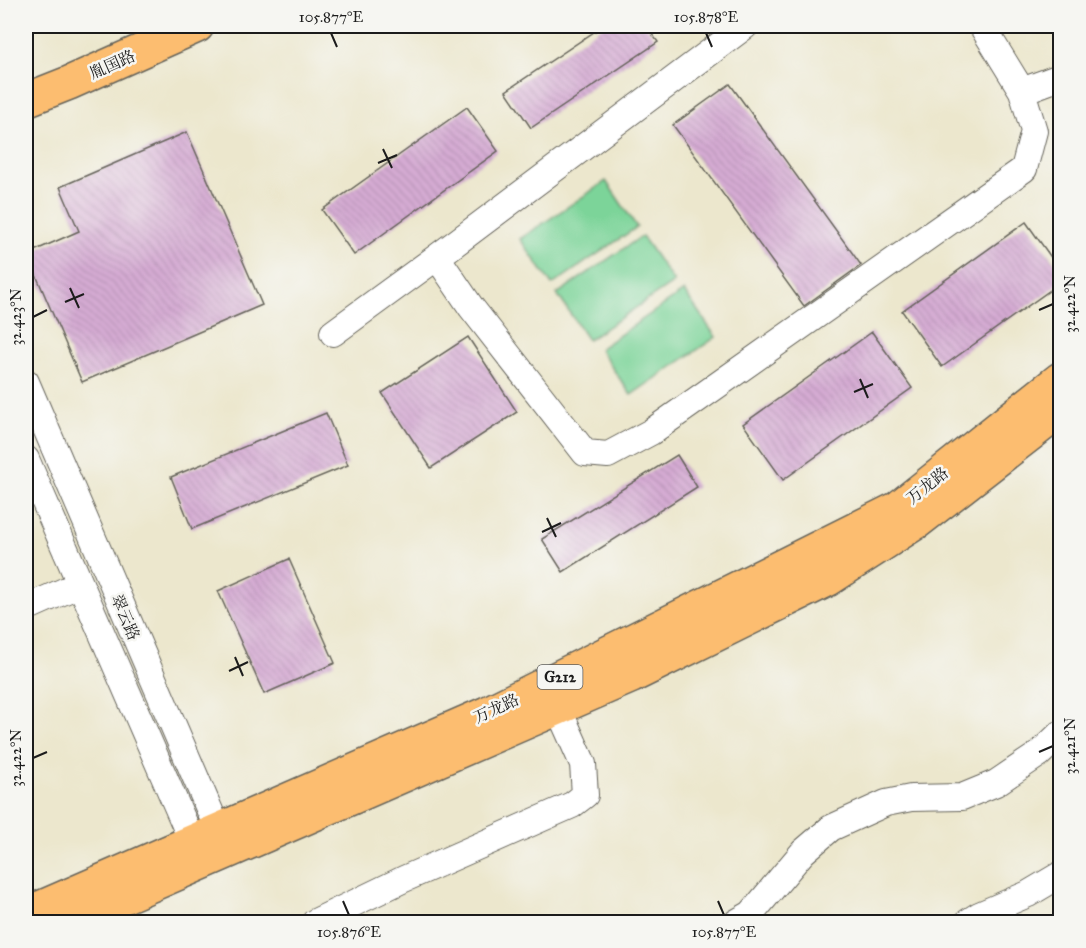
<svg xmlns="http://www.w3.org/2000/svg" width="1086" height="948" font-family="'IM FELL Great Primer','Noto Serif SC',serif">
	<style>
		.grass { fill: #7cd499; stroke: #4c785a; stroke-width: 1.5 }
		.building { fill: url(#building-back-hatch) }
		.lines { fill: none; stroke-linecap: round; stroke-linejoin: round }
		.minor-casing { stroke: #65635a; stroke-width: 28 }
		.major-casing { stroke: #65635a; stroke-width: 36 }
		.highway-casing { stroke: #65635a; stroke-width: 36 }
		.minor { stroke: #fff; stroke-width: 26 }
		.major { stroke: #fcbd6f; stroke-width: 33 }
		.highway { stroke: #fcbd6f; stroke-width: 33 }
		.ticks { fill: none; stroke: #1c1c1c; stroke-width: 2 }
		.labels { text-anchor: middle; stroke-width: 5; stroke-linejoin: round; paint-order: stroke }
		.shield { fill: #f6f6f2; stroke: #5d5d5c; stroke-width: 1.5 }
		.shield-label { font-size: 15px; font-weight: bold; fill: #1c1c1c }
		.street-label { font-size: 16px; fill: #1c1c1c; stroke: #f6f6f2 }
		.neatline { fill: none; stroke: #1c1c1c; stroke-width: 2 }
		.ticks-label { font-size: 15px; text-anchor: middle; fill: #1c1c1c }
	</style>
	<defs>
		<pattern id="building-back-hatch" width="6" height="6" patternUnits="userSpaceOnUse" patternTransform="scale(1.5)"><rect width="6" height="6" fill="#d5abd3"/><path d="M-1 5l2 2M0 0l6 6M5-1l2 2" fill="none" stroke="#b693b5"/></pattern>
	</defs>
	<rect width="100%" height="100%" fill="#f6f6f2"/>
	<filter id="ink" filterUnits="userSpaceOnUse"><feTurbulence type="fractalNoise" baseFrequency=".0167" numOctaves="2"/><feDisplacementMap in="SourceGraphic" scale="12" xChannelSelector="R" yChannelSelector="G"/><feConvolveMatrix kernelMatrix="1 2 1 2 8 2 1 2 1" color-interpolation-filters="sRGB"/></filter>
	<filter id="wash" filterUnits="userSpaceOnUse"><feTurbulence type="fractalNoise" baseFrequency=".008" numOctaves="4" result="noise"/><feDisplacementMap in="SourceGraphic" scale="24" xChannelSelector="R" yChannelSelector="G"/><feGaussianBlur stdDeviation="1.35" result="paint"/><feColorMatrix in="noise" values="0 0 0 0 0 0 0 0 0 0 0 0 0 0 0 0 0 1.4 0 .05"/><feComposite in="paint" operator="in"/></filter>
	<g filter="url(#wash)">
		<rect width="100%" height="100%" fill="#ece7cd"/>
		<!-- grass -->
		<path class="grass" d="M606,181l31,46 -85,58 -32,-46z
			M642,236l32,46 -86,58 -31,-46z
			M684,291l32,46 -85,58 -32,-46z"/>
		<g id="blocks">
			<!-- building -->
			<path class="building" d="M603,26h43l12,16 -127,86 -25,-37z
				M730,84l131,181 -57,41 -131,-181z
				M467,107l31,44 -144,104 -32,-45z
				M187,132l75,173 -180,77 -55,-128 52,-23 -19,-44z
				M1026,222l34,48v13l-118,84 -40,-56z
				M872,332l40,56 -129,92 -40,-56z
				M468,337l49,75 -86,56 -49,-75z
				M326,413l22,52 -156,64 -21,-52z
				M677,455l20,32 -134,85 -21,-33z
				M289,559l46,104 -71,31 -46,-103z"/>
		</g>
	</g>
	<g filter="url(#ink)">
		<use href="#blocks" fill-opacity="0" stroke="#65635a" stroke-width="1.5"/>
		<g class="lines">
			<!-- minor casing -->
			<g class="minor-casing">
				<path id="minor" d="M982,26l40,65 38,-14
					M437,257l34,50 114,146 23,2 43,-23 373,-263 10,-38 -12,-40
					M333,333l104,-76 308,-231
					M26,382l199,464
					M26,459l166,382 5,17
					M26,608l54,-24
					M315,922l89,-43 168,-74 13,-10 -2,-31 -25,-56
					M737,922l14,-8 52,-62 28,-24 55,-25 25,-5 51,-1 34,-14 43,-29 21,-20
					M968,922l11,-7 49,-21 32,-19"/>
			</g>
			<!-- major casing -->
			<g class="major-casing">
				<path id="major" d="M26,100l43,-17 128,-57"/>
			</g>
			<!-- highway casing -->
			<g class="highway-casing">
				<path id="highway" d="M26,914l461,-201 411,-205 162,-129
					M66,922l566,-246 197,-97 88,-57 143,-111"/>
			</g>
			<!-- minor -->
			<use href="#minor" class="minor"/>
			<!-- major -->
			<use href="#major" class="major"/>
			<!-- highway -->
			<use href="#highway" class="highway"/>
		</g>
	</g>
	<!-- ticks -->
	<path class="ticks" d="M331,33l6,14M706,33l6,14M383,149l9,19M378,163l19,-8M70,288l9,20M65,302l19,-8M1039,310l14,-6M33,317l14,-7M860,379l8,19M854,392l19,-8M547,518l9,19M542,532l19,-9M235,657l8,19M229,671l19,-9M1039,752l14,-6M33,758l14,-6M343,901l6,14M718,901l6,14"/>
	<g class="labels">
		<!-- shield labels -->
		<rect class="shield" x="537.5" y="665" width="45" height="24" rx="4.5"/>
		<g class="shield-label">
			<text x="560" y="682">G212</text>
		</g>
		<!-- street labels -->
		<g class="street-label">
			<text transform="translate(112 64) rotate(-24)" y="6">胤国路</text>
			<text transform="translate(927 485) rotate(-39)" y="6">万龙路</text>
			<text transform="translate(126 617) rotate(67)" y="6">翠云路</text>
			<text transform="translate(496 708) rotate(-25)" y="6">万龙路</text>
		</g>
	</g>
	<!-- margin -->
	<rect width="1086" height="948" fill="none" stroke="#f6f6f2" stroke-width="66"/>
	<rect x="33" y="33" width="1020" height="882" class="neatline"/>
	<g class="ticks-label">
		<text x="331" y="22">105.877°E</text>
		<text x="706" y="22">105.878°E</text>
		<text transform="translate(1070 304) rotate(-90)" y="5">32.422°N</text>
		<text transform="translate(16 317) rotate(-90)" y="5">32.423°N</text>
		<text transform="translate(1070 746) rotate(-90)" y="5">32.421°N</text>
		<text transform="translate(16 758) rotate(-90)" y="5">32.422°N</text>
		<text x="349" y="937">105.876°E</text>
		<text x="724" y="937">105.877°E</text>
	</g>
</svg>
